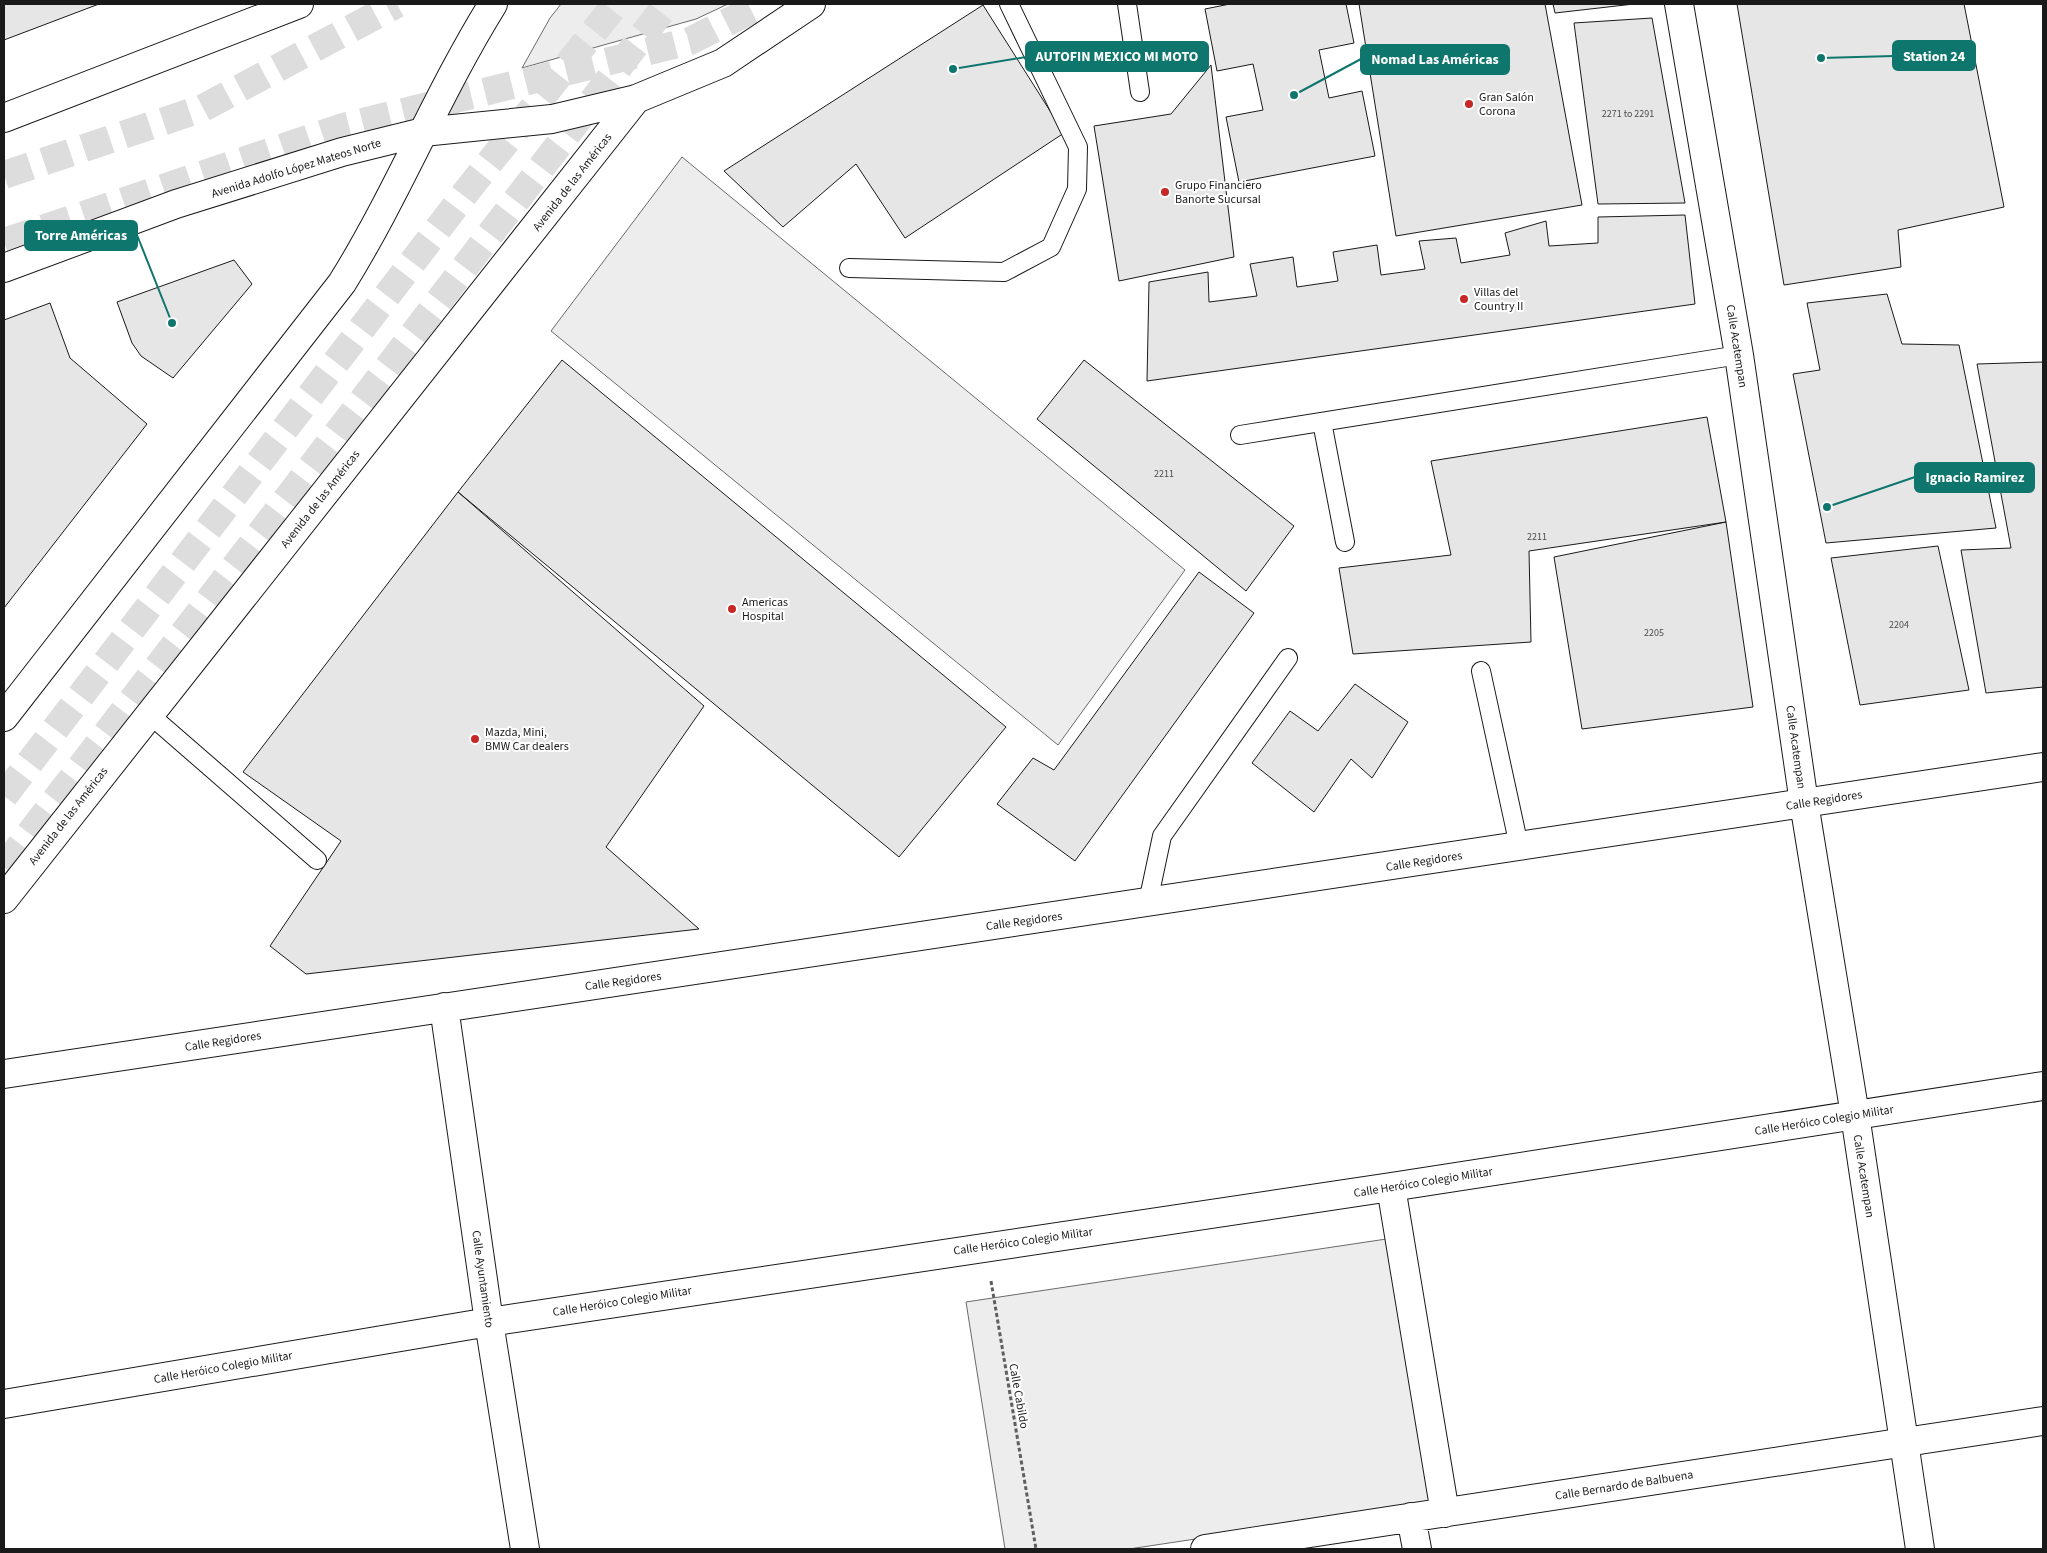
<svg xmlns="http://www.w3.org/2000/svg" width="2047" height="1553" font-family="'Source Sans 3',sans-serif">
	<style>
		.built { fill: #ededed; stroke: #6a6a6a }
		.building { fill: #e6e6e6; stroke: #1a1a1a }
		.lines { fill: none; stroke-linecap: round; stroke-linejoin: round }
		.secondary-tunnel { stroke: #ddd; stroke-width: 28; stroke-dasharray: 28 14; stroke-linecap: butt }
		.primary-tunnel { stroke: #ddd; stroke-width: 28; stroke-dasharray: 28 14; stroke-linecap: butt }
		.lane-casing { stroke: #1a1a1a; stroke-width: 20 }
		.street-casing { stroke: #1a1a1a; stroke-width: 30 }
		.secondary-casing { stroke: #1a1a1a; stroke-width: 30 }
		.path { stroke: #5f5f5f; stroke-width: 3; stroke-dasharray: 4 2.5; stroke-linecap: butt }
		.lane { stroke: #fff; stroke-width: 18 }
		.street { stroke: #fff; stroke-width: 28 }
		.secondary { stroke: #fff; stroke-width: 28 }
		.poi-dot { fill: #c62828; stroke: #fff; stroke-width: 2 }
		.labels { text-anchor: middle; stroke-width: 4; stroke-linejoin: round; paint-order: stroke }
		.number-label { font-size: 10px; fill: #4d4d4d }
		.poi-label { font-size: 12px; fill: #1a1a1a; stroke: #fff; text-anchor: start }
		.street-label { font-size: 12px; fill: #1a1a1a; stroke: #fff }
		.leader { fill: none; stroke: #0f766e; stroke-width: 2 }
		.callout-dot { fill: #0f766e; stroke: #fff; stroke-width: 2 }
		.callout { fill: #0f766e; stroke: #0f766e; stroke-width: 2 }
		.callout-label { font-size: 14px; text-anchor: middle; font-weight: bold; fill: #fff }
	</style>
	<rect width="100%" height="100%" fill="#fff"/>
	<!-- built -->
	<path class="built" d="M561,4h167l-32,15 -174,49 28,-50z
		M682,157l503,413 -127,175 -507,-414z
		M1413,1235l42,265 -326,49h-124l-39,-247z"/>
	<!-- building -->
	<path class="building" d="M4,4h95l-95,36z
		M1230,4h116l8,39 -35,7 10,48 33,-7 13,65 -136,26 -13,-65 37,-7 -10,-46 -36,7 -12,-62z
		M1359,4h186l37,201 -186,31z
		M1553,4h81l-79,9z
		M1737,4h227l40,203 -106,23 3,37 -117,18z
		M983,5l81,128 -159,105 -49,-74 -73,63 -59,-56z
		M1652,18l33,185 -87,1 -24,-181z
		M1211,65l23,192 -115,24 -25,-155 77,-12z
		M1685,215l10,89 -548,77 2,-99 59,-10 1,30 48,-6 -7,-32 43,-7 4,30 41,-6 -5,-29 44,-7 4,30 44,-6 -6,-28 37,-3 5,25 49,-8 -5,-22 41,-12 3,25 49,-3v-26z
		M234,260l18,24 -79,94 -32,-22 -9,-13 -15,-41z
		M1887,294l15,50 57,1 37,183 -170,15 -33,-169 27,-4 -13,-67z
		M50,303l20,55 77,66 -143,184v-288z
		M562,360l444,367 -107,130 -441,-365z
		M1084,360l210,166 -48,65 -209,-172z
		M2043,362v325l-57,6 -25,-143 50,-2 -34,-184z
		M1707,417l19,105 -197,29 2,91 -178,12 -14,-86 112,-13 -20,-94z
		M458,492l246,214 -98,141 93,82 -393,45 -36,-28 71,-105 -98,-69z
		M1726,522l27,185 -171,22 -28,-172z
		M1938,546l31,144 -109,15 -29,-147z
		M1199,572l55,41 -179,248 -78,-57 36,-46 21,12z
		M1355,684l53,38 -36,56 -21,-19 -37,53 -62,-49 38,-52 28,20z"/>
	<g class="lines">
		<!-- secondary-tunnel -->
		<path class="secondary-tunnel" d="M4,796l466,-609 146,-183
			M4,867l663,-863"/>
		<!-- primary-tunnel -->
		<path class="primary-tunnel" d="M4,175l199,-67 194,-104
			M4,242l339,-115 347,-86 73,-37"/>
		<!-- lane casing -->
		<g class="lane-casing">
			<path id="lane" d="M1127,4l13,88
				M849,268l155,4 47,-25 26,-58 1,-42 -69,-143
				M1322,422l23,120
				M1240,435l499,-80
				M1481,671l38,175
				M149,714l168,146
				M1148,902l14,-66 126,-178"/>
		</g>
		<!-- street casing -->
		<g class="street-casing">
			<path id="street" d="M1679,4l60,351 65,448 51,312 65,434
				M444,1007l45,315 36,227
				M4,1074l2039,-307
				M1391,1187l54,326
				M4,1404l485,-82 902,-135 652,-101
				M1411,1517l6,32
				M1205,1549l838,-128"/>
		</g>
		<!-- secondary casing -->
		<g class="secondary-casing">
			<path id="secondary" d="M4,118l295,-114
				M4,268l172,-64 166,-52 81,-20 129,-13 84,-20 87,-36 88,-59
				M4,717l338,-434c56,-90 95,-189 151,-279
				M4,899l632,-800"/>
		</g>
		<!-- path -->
		<path class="path" d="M991,1281l45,268"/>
		<!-- lane -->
		<use href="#lane" class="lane"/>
		<!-- street -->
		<use href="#street" class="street"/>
		<!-- secondary -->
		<use href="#secondary" class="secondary"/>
	</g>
	<!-- markers -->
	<g class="poi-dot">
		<circle cx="1469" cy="104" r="5"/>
		<circle cx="1165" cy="192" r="5"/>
		<circle cx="1464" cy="299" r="5"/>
		<circle cx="732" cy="609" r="5"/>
		<circle cx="475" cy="739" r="5"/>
	</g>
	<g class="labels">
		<!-- number labels -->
		<g class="number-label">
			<text x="1628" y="117">2271 to 2291</text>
			<text x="1164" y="477">2211</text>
			<text x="1537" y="540">2211</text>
			<text x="1899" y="628">2204</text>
			<text x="1654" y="636">2205</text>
		</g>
		<!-- poi labels -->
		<g class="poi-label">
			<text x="1479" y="101">Gran Salón<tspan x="1479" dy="14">Corona</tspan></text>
			<text x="1175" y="189">Grupo Financiero<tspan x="1175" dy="14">Banorte Sucursal</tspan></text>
			<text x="1474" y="296">Villas del<tspan x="1474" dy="14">Country II</tspan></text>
			<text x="742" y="606">Americas<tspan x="742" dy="14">Hospital</tspan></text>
			<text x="485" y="736">Mazda, Mini,<tspan x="485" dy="14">BMW Car dealers</tspan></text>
		</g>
		<!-- street labels -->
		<g class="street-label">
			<text transform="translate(296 168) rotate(-17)" y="4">Avenida Adolfo López Mateos Norte</text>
			<text transform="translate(572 182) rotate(-52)" y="4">Avenida de las Américas</text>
			<text transform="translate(1737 346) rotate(81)" y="4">Calle Acatempan</text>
			<text transform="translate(320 499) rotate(-52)" y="4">Avenida de las Américas</text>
			<text transform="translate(1796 747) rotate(82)" y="4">Calle Acatempan</text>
			<text transform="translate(1824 800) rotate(-9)" y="4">Calle Regidores</text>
			<text transform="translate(68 816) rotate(-52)" y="4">Avenida de las Américas</text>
			<text transform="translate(1424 861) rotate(-9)" y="4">Calle Regidores</text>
			<text transform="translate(1024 921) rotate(-8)" y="4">Calle Regidores</text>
			<text transform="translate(623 981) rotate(-8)" y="4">Calle Regidores</text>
			<text transform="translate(223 1041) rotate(-9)" y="4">Calle Regidores</text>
			<text transform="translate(1824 1120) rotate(-9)" y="4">Calle Heróico Colegio Militar</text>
			<text transform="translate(1864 1176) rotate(81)" y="4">Calle Acatempan</text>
			<text transform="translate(1423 1182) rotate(-9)" y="4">Calle Heróico Colegio Militar</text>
			<text transform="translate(1023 1241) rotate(-8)" y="4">Calle Heróico Colegio Militar</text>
			<text transform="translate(483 1279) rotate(82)" y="4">Calle Ayuntamiento</text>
			<text transform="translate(622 1301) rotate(-9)" y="4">Calle Heróico Colegio Militar</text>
			<text transform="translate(223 1367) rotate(-10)" y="4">Calle Heróico Colegio Militar</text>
			<text transform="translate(1019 1396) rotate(80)" y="4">Calle Cabildo</text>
			<text transform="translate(1624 1485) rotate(-9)" y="4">Calle Bernardo de Balbuena</text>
		</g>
	</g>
	<!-- callouts -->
	<path class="leader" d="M1821 58L1893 56M953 69L1026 57M1294 95L1361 59M172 323L137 235M1827 507L1915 477"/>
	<g class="callout-dot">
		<circle cx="1821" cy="58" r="5"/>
		<circle cx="953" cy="69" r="5"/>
		<circle cx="1294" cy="95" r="5"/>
		<circle cx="172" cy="323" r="5"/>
		<circle cx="1827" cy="507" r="5"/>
	</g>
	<g class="callout">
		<rect x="1893" y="41" width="82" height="29" rx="5"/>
		<rect x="1026" y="42" width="182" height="29" rx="5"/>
		<rect x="1361" y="45" width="148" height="29" rx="5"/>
		<rect x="25" y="221" width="112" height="29" rx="5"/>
		<rect x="1915" y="463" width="119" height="29" rx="5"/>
	</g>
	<g class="callout-label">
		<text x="1934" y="61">Station 24</text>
		<text x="1117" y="61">AUTOFIN MEXICO MI MOTO</text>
		<text x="1435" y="64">Nomad Las Américas</text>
		<text x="81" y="240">Torre Américas</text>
		<text x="1975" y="482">Ignacio Ramirez</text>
	</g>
	<!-- border -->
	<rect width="2047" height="1553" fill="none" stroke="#1a1a1a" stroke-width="10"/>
</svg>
